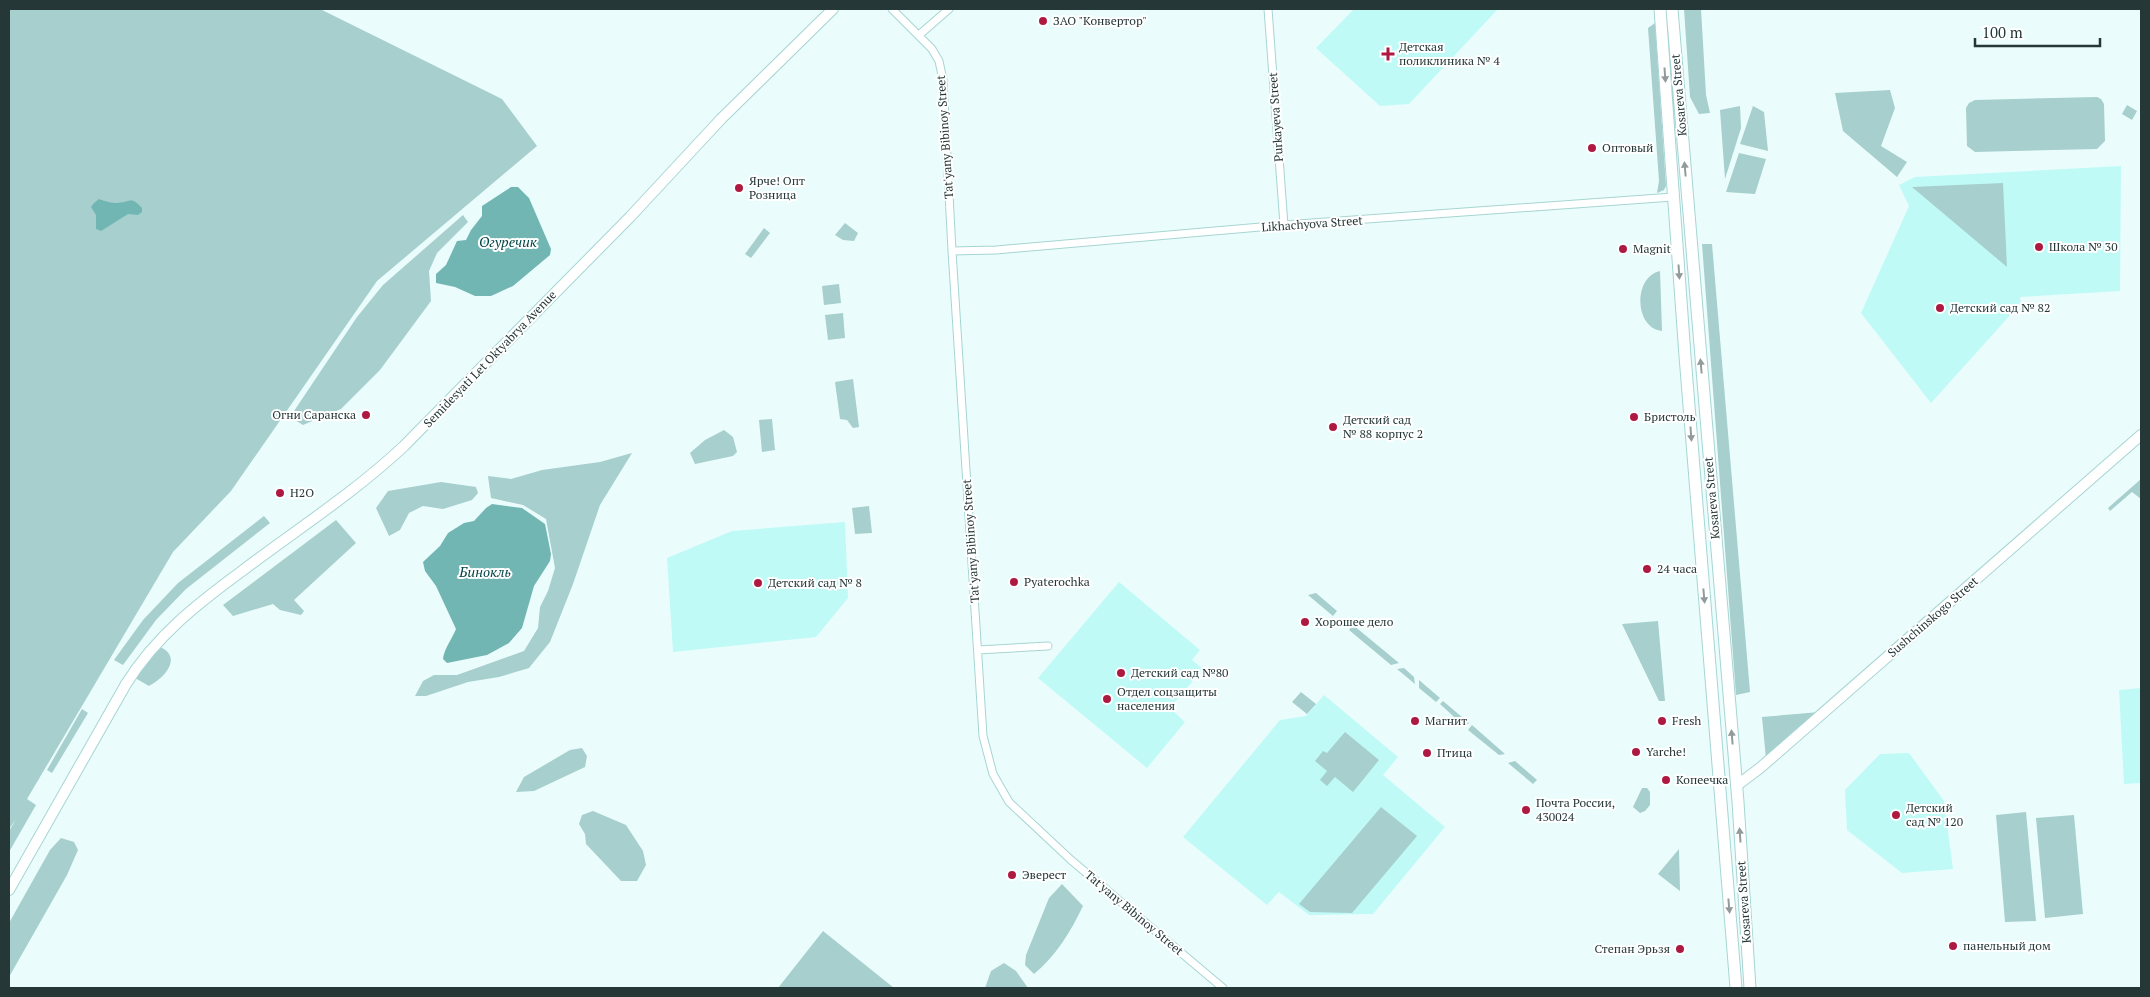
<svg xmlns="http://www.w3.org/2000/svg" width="2150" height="997" font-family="'PT Serif',serif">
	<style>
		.built { fill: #bffaf7 }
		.green { fill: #a6cfcd }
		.water { fill: #72b6b4 }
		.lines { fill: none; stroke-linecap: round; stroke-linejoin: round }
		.street-casing { stroke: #a6d5d3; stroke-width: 9 }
		.secondary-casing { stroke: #a6d5d3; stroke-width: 12 }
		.primary-casing { stroke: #a6d5d3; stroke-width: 13 }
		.street { stroke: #fff; stroke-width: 7 }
		.secondary { stroke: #fff; stroke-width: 10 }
		.primary { stroke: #fff; stroke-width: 11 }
		.oneway { fill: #929b9b }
		.poi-dot { fill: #ad1941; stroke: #fff; stroke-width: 2 }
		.labels { text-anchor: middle; stroke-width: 4; stroke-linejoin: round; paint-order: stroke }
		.poi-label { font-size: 12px; fill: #253737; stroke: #fff; text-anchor: start }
		.street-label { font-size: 12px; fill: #253737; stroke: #fff }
		.water-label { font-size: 14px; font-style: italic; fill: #024544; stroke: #fff }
	</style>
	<rect width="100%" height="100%" fill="#eafdfc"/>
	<!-- built -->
	<path class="built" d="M1354,9h144l-89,95 -29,2 -64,-58z
		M2121,166l-1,125 -100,6 1,6 -90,100 -70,-90 48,-107 -10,-21 16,-8z
		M845,522l3,76 -32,39 -143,15 -6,-94 65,-27z
		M1119,582l81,68 -8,10 11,9 -33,39 15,14 -38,46 -109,-90z
		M2141,688v95l-17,1 -5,-94z
		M1324,695l74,62 -15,18 62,52 -72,87 -64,1 -30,-23 -12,13 -84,-68 97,-117 26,-4z
		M1909,753l35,48 9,68 -51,4 -55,-43 -2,-40 35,-36z"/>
	<!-- green -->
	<path class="green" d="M9,9h311l182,90 35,47 -160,135 -146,210 -58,61 -146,247 9,6 -27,47v-21l7,-12 -7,10z
		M1684,9h17l5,86 4,18 -11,1 -9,-17z
		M1655,23l11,163 -2,4 -7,3 2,-12 -11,-153z
		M1890,90l5,18 -14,38 26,16 -10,15 -54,-46 -8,-38z
		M2097,97l4,2 3,5 1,37 -8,8 -122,3 -8,-6 -1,-38 3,-5 6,-3z
		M2127,105l10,6 -5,9 -10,-6z
		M1740,106l1,22 -16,51 -5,-69z
		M1753,106l11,6 4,39 -28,-7z
		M1739,153l27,6 -11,35 -29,-2z
		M2003,183l4,84 -95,-80z
		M463,215l5,7 -31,31 -8,18 2,30 -51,69 -39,39 -38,16 -13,-8 67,-100 26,-32z
		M845,223l13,10 -4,8 -11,-1 -8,-5z
		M764,228l6,5 -19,25 -6,-4z
		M1702,244h10l38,448 -14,3z
		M1660,271l2,60c-28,-3 -29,-54 -2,-60z
		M839,284l2,19 -17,2 -2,-19z
		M843,313l2,25 -17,2 -3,-25z
		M853,379l6,48 -6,1 -6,-8 -7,-1 -5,-37z
		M772,419l3,31 -13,2 -3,-32z
		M724,430l9,7 4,15 -4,4 -38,8 -5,-11 15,-13z
		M632,453l-32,52 -27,79 -23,58 -21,26 -30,9 -31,5 -42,14h-11l8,-15 11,-6h23l67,-24 14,-23 2,-21 8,-16 7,-23 -9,-49 -23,-14 -32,-7 -3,-22 23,3 31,-9 58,-8z
		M2141,479v20l-9,-7 -22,19 -2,-3z
		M441,482l35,5 2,6 -6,7 -29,9 -20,-3 -14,7 -9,17 -11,6 -13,-28 12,-17z
		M869,506l3,27 -17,1 -3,-26z
		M264,516l6,7 -84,66 -30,31 -33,45 -9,-5 29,-40 35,-37z
		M336,520l20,23 -62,57 10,11 -3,4 -21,-5 -7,-6 -40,12 -10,-11z
		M1316,593l21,18 -4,5 -25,-21z
		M1658,621l7,80h-6l-37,-77z
		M1353,625l46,38 -8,2 -42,-35z
		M158,646c26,10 7,32 -9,40l-14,-8z
		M1404,668l10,9 1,7 -18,-15z
		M1419,680l21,18 -4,4 -17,-14z
		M1301,692l15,12 -9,10 -15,-12z
		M1443,701l26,22 -4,4 -25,-23z
		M82,709l6,4 -36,60 -5,-3z
		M1820,712l-54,47 -4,-42z
		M1472,725l33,29 -6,1 -31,-25z
		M1345,732l34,28 -26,32 -18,-15 -8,9 -7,-6 7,-9 -12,-10 8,-10 4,2z
		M582,748l5,8 -2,11 -51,24 -18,1 8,-15 46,-27z
		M1515,761l22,19 -4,4 -25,-21z
		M1642,788h5l3,4v13l-5,6 -5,2 -7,-6z
		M1381,807l36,29 -65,77 -42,-1 -11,-8z
		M593,811l33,14 17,26 3,14 -9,16h-16l-35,-37 -1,-10 -6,-10 3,-9z
		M2026,812l10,109 -31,1 -9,-107z
		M2074,815l9,99 -38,4 -9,-100z
		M61,838l13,4 4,8 -11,25 -58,102v-54l41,-73z
		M1679,849l1,42 -22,-17z
		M1062,884l21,22c-12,25 -27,50 -49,68l-9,-9 1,-10 23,-57z
		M823,931l71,57h-116z
		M1004,963l12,8 12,17h-43l6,-17z"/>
	<!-- water -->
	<path class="water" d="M511,187h7l11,11 22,51 -1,6 -37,31 -22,10h-16l-20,-9 -19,-4v-9l10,-9 11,-24 9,-1 5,-10 11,-14v-10z
		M99,199c5,2 12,4 17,4 14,0 14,-8 26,5v4l-4,3 -10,-1 -27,17 -5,-2v-14l-5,-8 3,-4z
		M492,504l30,4 23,16 6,30 -1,7 -16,25 -12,42 -13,15 -22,12 -40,8 -4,-4c1,-10 9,-20 13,-30l-20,-43 -11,-15 -2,-9 17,-16 8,-13 16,-10 10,-2 12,-13z"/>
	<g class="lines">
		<!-- street casing -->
		<g class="street-casing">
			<path id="street" d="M892,9l40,40 7,12 4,19 9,171 31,485 10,38 16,28 62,58 152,128
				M1268,9l16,216
				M919,35l30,-26
				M952,251l44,-1 288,-25 389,-28
				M978,650l70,-4"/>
		</g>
		<!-- secondary casing -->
		<g class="secondary-casing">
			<path id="secondary" d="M1736,786l24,-18 381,-333
				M9,890l117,-206c30,-48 71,-80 116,-113 54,-41 112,-78 162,-125l226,-229 91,-98 112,-110"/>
		</g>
		<!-- primary casing -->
		<g class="primary-casing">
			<path id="primary" d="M1660,9l25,347 51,632
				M1672,9l66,793 12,186"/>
		</g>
		<!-- street -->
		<use href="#street" class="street"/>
		<!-- secondary -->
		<use href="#secondary" class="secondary"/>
		<!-- primary -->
		<use href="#primary" class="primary"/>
	</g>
	<!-- one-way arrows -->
	<defs><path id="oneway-solid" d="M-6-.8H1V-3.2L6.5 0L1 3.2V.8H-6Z" transform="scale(1.25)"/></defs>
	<g class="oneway">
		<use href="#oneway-solid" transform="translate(1665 75) rotate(86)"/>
		<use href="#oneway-solid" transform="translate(1685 169) rotate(-95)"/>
		<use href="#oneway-solid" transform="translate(1679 272) rotate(86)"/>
		<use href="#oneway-solid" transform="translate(1701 366) rotate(-95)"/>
		<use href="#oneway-solid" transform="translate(1691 434) rotate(86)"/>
		<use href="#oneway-solid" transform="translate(1704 596) rotate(85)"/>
		<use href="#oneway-solid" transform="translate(1732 737) rotate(-95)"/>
		<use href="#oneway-solid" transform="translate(1740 835) rotate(-94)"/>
		<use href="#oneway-solid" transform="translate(1729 906) rotate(85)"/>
	</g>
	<!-- markers -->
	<g class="poi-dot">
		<circle cx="1043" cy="21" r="5"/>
		<path d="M1385.5 46.5h5v5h5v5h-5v5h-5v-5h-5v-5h5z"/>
		<circle cx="1592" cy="148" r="5"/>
		<circle cx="739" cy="188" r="5"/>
		<circle cx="2039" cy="247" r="5"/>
		<circle cx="1623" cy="249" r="5"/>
		<circle cx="1940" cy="308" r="5"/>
		<circle cx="366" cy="415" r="5"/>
		<circle cx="1634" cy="417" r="5"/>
		<circle cx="1333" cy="427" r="5"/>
		<circle cx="280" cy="493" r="5"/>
		<circle cx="1647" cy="569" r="5"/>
		<circle cx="1014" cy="582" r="5"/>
		<circle cx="758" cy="583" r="5"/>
		<circle cx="1305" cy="622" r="5"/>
		<circle cx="1121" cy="673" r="5"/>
		<circle cx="1107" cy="699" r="5"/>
		<circle cx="1415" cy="721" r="5"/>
		<circle cx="1662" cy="721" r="5"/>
		<circle cx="1636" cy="752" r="5"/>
		<circle cx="1427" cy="753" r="5"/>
		<circle cx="1666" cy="780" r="5"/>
		<circle cx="1526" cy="810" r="5"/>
		<circle cx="1896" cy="815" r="5"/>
		<circle cx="1012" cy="875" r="5"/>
		<circle cx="1953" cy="946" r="5"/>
		<circle cx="1680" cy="949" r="5"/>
	</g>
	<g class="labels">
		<!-- poi labels -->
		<g class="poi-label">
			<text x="1053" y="25">ЗАО "Конвертор"</text>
			<text x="1399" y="51">Детская<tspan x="1399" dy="14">поликлиника № 4</tspan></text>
			<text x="1602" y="152">Оптовый</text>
			<text x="749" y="185">Ярче! Опт<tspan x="749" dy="14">Розница</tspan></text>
			<text x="2049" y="251">Школа № 30</text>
			<text x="1633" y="253">Magnit</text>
			<text x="1950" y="312">Детский сад № 82</text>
			<text x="356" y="419" text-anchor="end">Огни Саранска</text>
			<text x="1644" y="421">Бристоль</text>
			<text x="1343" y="424">Детский сад<tspan x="1343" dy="14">№ 88 корпус 2</tspan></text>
			<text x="290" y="497">H2O</text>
			<text x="1657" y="573">24 часа</text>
			<text x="1024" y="586">Pyaterochka</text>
			<text x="768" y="587">Детский сад № 8</text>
			<text x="1315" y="626">Хорошее дело</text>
			<text x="1131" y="677">Детский сад №80</text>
			<text x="1117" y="696">Отдел соцзащиты<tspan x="1117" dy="14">населения</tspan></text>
			<text x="1425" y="725">Магнит</text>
			<text x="1672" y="725">Fresh</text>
			<text x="1646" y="756">Yarche!</text>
			<text x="1437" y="757">Птица</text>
			<text x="1676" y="784">Копеечка</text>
			<text x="1536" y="807">Почта России,<tspan x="1536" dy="14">430024</tspan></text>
			<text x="1906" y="812">Детский<tspan x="1906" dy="14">сад № 120</tspan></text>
			<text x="1022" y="879">Эверест</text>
			<text x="1963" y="950">панельный дом</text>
			<text x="1670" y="953" text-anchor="end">Степан Эрьзя</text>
		</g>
		<!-- street labels -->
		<g class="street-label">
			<text transform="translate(1679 95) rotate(-95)" y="4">Kosareva Street</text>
			<text transform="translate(1276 117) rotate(-94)" y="4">Purkayeva Street</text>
			<text transform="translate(945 137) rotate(-94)" y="4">Tat'yany Bibinoy Street</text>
			<text transform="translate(1312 224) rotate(-4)" y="4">Likhachyova Street</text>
			<text transform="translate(490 359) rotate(-46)" y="4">Semidesyati Let Oktyabrya Avenue</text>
			<text transform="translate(1712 498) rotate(-95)" y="4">Kosareva Street</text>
			<text transform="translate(971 541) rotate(-94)" y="4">Tat'yany Bibinoy Street</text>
			<text transform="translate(1933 617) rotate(-41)" y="4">Sushchinskogo Street</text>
			<text transform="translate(1744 902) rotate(-94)" y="4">Kosareva Street</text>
			<text transform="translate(1134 913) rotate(40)" y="4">Tat'yany Bibinoy Street</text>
		</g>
		<!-- water labels -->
		<g class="water-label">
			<text x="508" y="247">Огуречик</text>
			<text x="485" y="577">Бинокль</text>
		</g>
	</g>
	<!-- border -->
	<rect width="2150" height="997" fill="none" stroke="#253737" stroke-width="20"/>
	<!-- scale -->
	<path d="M1975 38v8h125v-8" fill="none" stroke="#253737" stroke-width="2.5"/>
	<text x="1982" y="38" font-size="15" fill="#253737" stroke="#ffffff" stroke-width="4" paint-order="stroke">100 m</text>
</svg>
